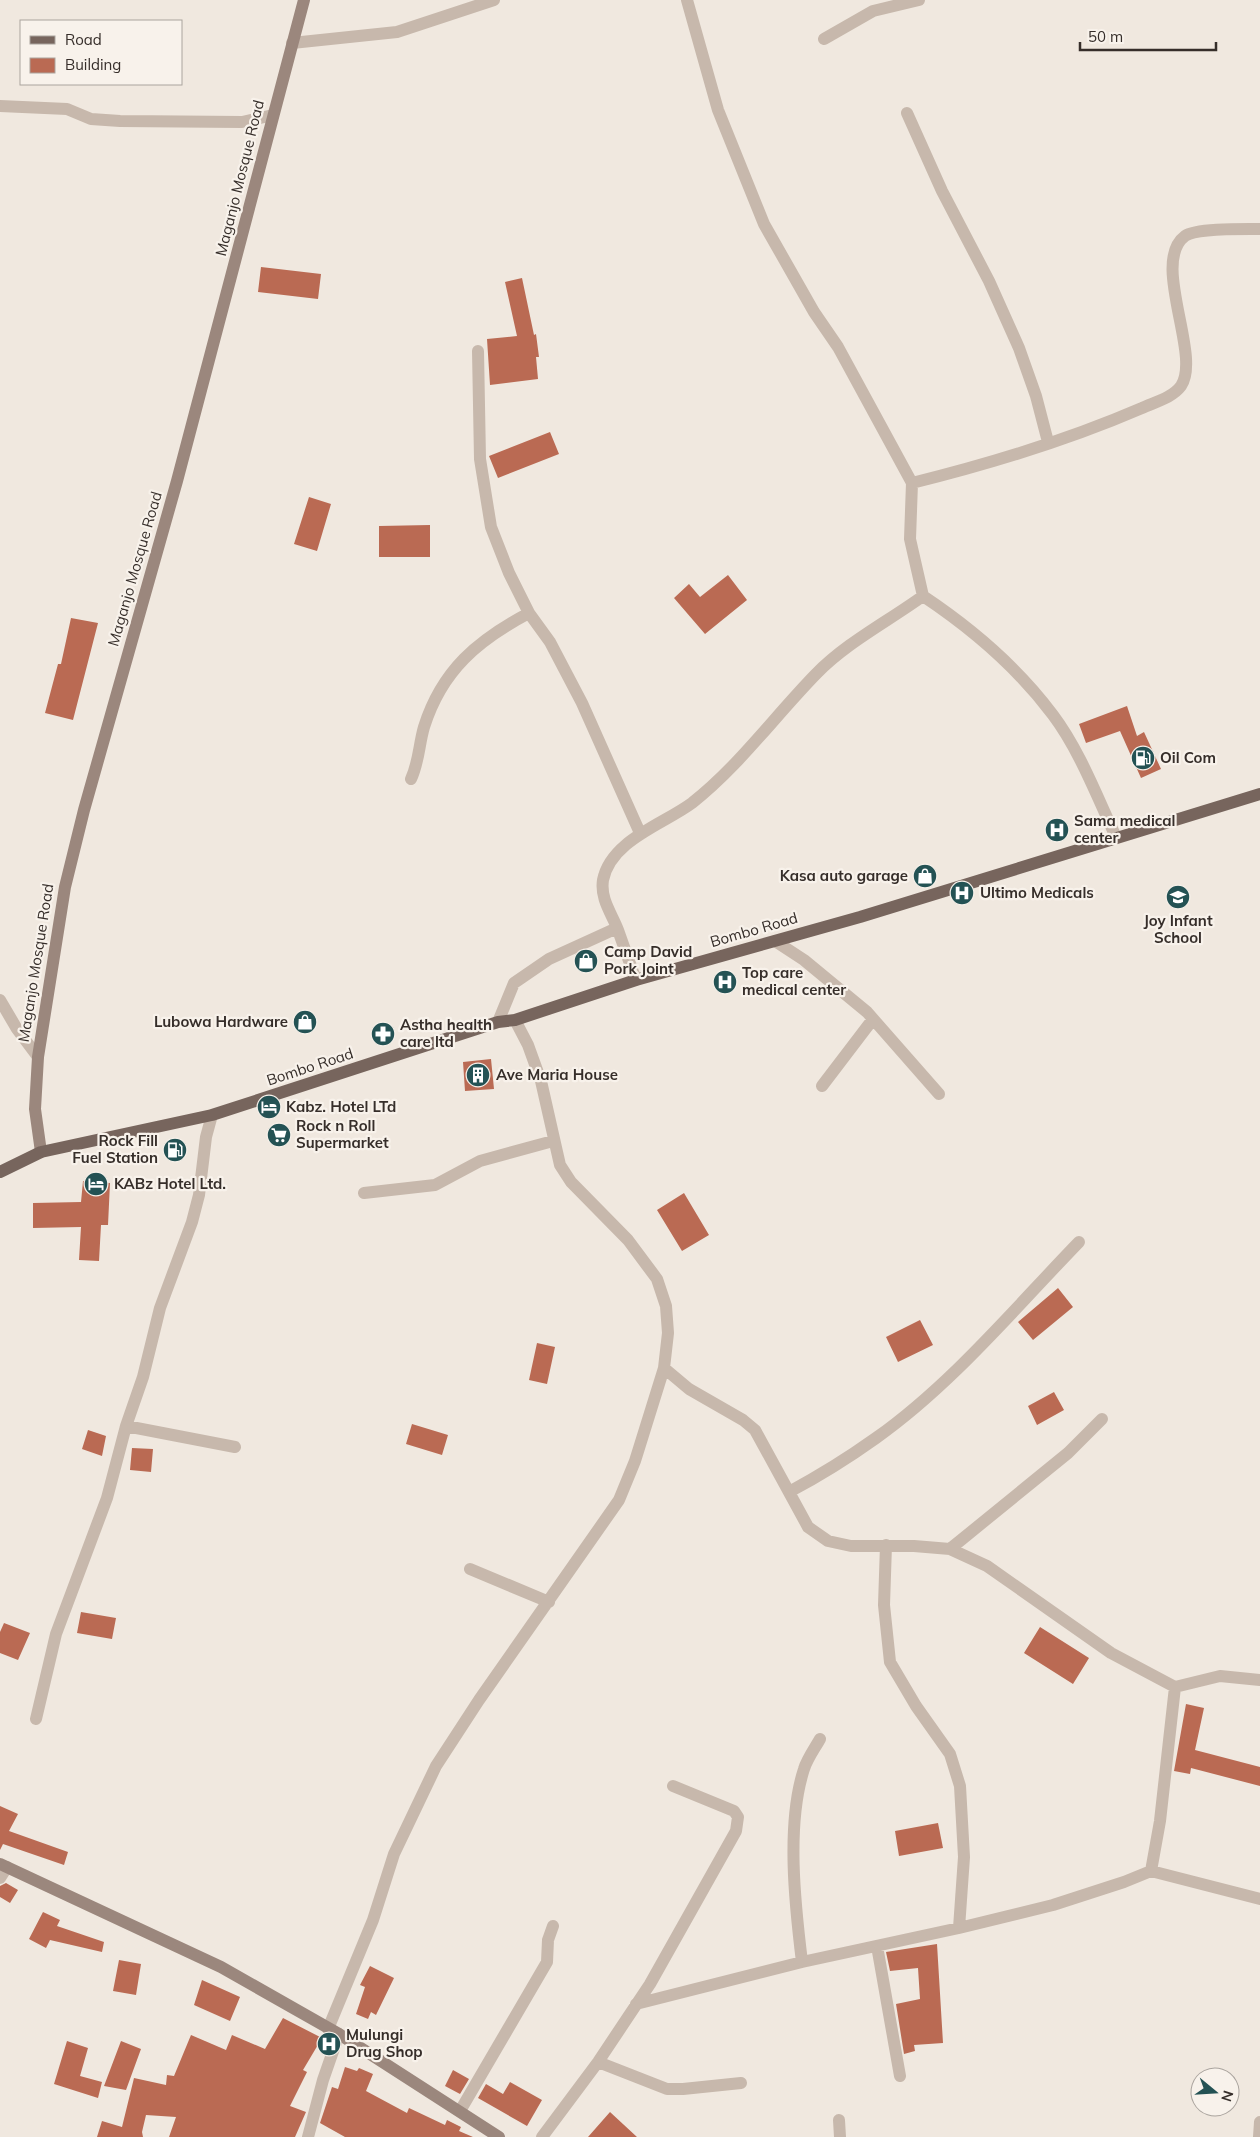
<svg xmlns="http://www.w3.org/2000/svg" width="1260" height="2137" font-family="Mulish,sans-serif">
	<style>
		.building { fill: #ba6a53 }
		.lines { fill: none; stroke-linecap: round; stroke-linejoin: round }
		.street { stroke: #c7b8ac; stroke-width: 12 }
		.secondary { stroke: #9b877d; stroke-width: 12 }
		.primary { stroke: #77655d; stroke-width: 12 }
		.labels { text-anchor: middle; stroke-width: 4.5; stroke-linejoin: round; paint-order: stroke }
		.street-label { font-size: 15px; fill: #362e2a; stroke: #f8f2eb }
		.poi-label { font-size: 15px; font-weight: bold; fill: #362e2a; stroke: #f8f2eb; text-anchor: start }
	</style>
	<rect width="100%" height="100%" fill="#f0e8df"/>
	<!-- building -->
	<path class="building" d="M261,267l60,7 -3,25 -60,-7z
		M522,278l12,57 2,-1 3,23h-3l2,22 -48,6 -3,-46 30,-3 -12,-54z
		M550,432l9,22 -61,24 -9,-22z
		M309,497l22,7 -14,47 -23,-7z
		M430,525v32h-51v-31z
		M728,575l19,25 -42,34 -31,-36 15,-14 11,13z
		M71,618l27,5 -25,97 -28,-7 13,-49h3z
		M1127,706l10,30 7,-4 17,37 -20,9 -21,-47 -34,12 -7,-19z
		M491,1059l3,30 -29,2 -2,-29z
		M83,1181l27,2 -2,42h-7l-2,36 -20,-1 2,-33 -48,1v-25l48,-1z
		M684,1193l25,42 -27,16 -25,-41z
		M1058,1288l15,19 -40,33 -15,-18z
		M920,1320l13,25 -35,17 -12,-25z
		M537,1343l18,4 -8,37 -18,-4z
		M1054,1392l10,18 -27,15 -9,-19z
		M412,1424l36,11 -6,20 -36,-11z
		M88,1430l18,6 -4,20 -20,-7z
		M132,1448l21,1 -2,23 -21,-2z
		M81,1612l35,6 -4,21 -35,-6z
		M4,1623l26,10 -12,27 -18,-7v-21z
		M1040,1627l49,31 -16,26 -49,-31z
		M1186,1704l18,4 -9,42 65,17v19l-69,-18 -1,6 -16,-3z
		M0,1806l18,8 -9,17 59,21 -4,13 -61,-21 -3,6z
		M938,1823l5,25 -44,8 -4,-25z
		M6,1883l12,7 -8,13 -10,-6v-11z
		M43,1912l17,8 -3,6 47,16 -2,10 -52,-12 -4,8 -17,-9z
		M937,1944l6,99 -29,2 1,6 -11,3 -8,-50 24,-5 -2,-31 -28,3 -4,-19z
		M119,1960l22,4 -5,31 -23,-4z
		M370,1966l24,12 -18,37 -5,-3 -3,7 -12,-5 9,-27 -5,-2z
		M202,1980l38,17 -10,24 -36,-16z
		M283,2018l39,20 -19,32 4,2 -17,34 16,6 -11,25h-126l7,-20 -30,-2 -4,17 1,5h-46l5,-16 20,6 12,-49 32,7 1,-10 7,1 17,-41 35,15 6,-15 33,14z
		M67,2041l21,7 -8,28 22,6 -4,16 -44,-14z
		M121,2041l20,8 -15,41 -22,-4z
		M345,2067l12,4 2,-3 14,6 -7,17 41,22 2,-5 36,17 2,-5 14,7 -2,4 14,6h-128l-25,-14 12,-36 6,2z
		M453,2070l16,9 -9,15 -15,-8z
		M510,2082l32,18 -15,26 -49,-28 8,-14 17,10z
		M610,2112l27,25h-49z"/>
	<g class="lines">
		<!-- street -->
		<path class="street" d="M687,0l31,110 46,114 50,88 24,35 74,136 -2,56 13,57c48,32 95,72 130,119 27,36 44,82 63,122
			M824,39l49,-28 46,-11
			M292,43l105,-11 97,-32
			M0,106l67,3 24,10 29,2 122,1 31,-7
			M907,113l35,78 47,90 30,67 17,48 12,46
			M478,351l2,108 11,68 18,46 20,40 21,29 32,61 58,130
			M912,483c77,-19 156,-43 230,-75 13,-6 30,-10 39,-22 21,-31 -31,-124 4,-150 11,-8 59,-7 75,-7
			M411,779c8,-17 8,-35 13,-52 18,-57 54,-87 105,-114
			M775,941l29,19 63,52 72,82
			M636,980c-6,-16 -12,-33 -18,-50 -6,-16 -18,-31 -15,-50 8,-40 61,-56 89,-77 47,-37 82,-86 124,-129 30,-31 71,-52 107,-78
			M0,1000l17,29 21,28
			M515,1020l13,25 13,36 19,84 11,17 57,58 29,39 9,27 2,27 -4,35 25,21 54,31 12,10 53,97 20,14 23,5h63l36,3 37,17 124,87 64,34
			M498,1022l16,-39 35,-24 68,-31
			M822,1086l51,-67
			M364,1193l71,-8 45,-24 73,-20
			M126,1426l109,21
			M789,1492c30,-16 59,-34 87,-54 76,-54 138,-129 203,-196
			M886,1545l-2,60 6,57 26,44 34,48 10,32 4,71 -5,71
			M950,1549l118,-96 34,-34
			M470,1569l79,33
			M36,1719l20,-85 51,-136 19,-72 17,-49 17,-69 32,-86 7,-27 7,-58 6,-22
			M1151,1871l9,-50 15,-134 45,-11 40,4
			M0,1878l7,-11
			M877,1946l23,130
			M802,1962c-7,-57 -16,-138 2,-193 3,-10 11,-21 16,-30
			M636,2004l166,-42 157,-34 94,-23 71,-23 27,-11 109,28
			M328,2029l45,-109 21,-66 42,-88 43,-66 140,-200 16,-39 29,-93
			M598,2062l69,27h16l58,-6
			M460,2111l87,-149 1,-22 5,-14
			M839,2120l1,17
			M308,2137l15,-57 16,-46
			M542,2137l56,-75 52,-78 86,-153 2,-14 -4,-6 -61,-25
			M1259,2137l1,-15"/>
		<!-- secondary -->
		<path class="secondary" d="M41,1152l-6,-43 3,-52 27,-170 19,-77 93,-329 127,-481
			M0,1864l221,103 118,67 160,103"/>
		<!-- primary -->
		<path class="primary" d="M0,1172l41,-20 171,-37 286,-93 17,-2 121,-40 224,-63 400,-123"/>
	</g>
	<!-- icons -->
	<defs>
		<g id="fuel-disc" transform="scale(1.25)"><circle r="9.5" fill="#245254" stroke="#f8f2eb"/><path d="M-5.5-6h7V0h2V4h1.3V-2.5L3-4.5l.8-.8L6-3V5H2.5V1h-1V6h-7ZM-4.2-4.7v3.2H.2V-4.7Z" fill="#fff"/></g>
		<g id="hospital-disc" transform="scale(1.25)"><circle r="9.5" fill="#245254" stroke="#f8f2eb"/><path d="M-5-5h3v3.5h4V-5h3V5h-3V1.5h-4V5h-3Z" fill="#fff"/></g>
		<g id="shop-disc" transform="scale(1.25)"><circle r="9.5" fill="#245254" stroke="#f8f2eb"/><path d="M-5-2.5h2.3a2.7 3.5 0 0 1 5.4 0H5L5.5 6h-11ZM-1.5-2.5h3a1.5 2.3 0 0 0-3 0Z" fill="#fff"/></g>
		<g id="school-disc" transform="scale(1.25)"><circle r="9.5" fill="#245254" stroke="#f8f2eb"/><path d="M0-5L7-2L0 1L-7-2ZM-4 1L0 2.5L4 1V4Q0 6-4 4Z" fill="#fff"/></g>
		<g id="pharmacy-disc" transform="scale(1.25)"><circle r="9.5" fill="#245254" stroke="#f8f2eb"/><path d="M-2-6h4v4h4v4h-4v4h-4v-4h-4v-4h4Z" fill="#fff"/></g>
		<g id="building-disc" transform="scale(1.25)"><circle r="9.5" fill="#245254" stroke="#f8f2eb"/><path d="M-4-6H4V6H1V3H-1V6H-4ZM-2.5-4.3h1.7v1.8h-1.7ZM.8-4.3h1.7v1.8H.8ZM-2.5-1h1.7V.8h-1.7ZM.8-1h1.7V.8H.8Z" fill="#fff"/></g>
		<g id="hotel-disc" transform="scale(1.25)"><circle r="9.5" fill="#245254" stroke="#f8f2eb"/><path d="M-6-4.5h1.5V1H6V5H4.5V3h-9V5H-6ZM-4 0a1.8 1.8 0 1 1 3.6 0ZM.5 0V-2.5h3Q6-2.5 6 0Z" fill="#fff"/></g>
		<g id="supermarket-disc" transform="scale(1.25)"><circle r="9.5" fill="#245254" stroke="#f8f2eb"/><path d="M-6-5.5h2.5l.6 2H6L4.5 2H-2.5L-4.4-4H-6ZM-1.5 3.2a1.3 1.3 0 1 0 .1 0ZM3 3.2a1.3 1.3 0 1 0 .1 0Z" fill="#fff"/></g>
	</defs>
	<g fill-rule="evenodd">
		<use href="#fuel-disc" x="1143" y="758"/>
		<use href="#hospital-disc" x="1057" y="830"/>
		<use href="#shop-disc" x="925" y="876"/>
		<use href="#hospital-disc" x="962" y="893"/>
		<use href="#school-disc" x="1178" y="897"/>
		<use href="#shop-disc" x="586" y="961"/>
		<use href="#hospital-disc" x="725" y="982"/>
		<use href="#shop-disc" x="305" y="1022"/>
		<use href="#pharmacy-disc" x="383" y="1034"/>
		<use href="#building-disc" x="478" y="1075"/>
		<use href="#hotel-disc" x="269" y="1107"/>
		<use href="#supermarket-disc" x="279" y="1135"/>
		<use href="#fuel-disc" x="175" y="1150"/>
		<use href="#hotel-disc" x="96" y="1184"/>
		<use href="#hospital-disc" x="329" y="2044"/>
	</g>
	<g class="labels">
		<!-- street labels -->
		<g class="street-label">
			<text transform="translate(240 178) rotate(-76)" y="5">Maganjo Mosque Road</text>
			<text transform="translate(135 569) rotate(-74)" y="5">Maganjo Mosque Road</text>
			<text transform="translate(754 930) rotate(-16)" y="5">Bombo Road</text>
			<text transform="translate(36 963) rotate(-81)" y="5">Maganjo Mosque Road</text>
			<text transform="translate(310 1067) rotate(-18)" y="5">Bombo Road</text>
		</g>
		<!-- poi labels -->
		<g class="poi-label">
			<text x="1160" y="763">Oil Com</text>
			<text x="1074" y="826">Sama medical<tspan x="1074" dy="17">center</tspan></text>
			<text x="908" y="881" text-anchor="end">Kasa auto garage</text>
			<text x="980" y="898">Ultimo Medicals</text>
			<text x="1178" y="926" text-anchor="middle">Joy Infant<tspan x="1178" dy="17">School</tspan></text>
			<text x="604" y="957">Camp David<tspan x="604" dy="17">Pork Joint</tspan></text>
			<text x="742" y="978">Top care<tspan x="742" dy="17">medical center</tspan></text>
			<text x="288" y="1027" text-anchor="end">Lubowa Hardware</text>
			<text x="400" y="1030">Astha health<tspan x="400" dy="17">care ltd</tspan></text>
			<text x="496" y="1080">Ave Maria House</text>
			<text x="286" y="1112">Kabz. Hotel LTd</text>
			<text x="296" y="1131">Rock n Roll<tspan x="296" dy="17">Supermarket</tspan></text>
			<text x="158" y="1146" text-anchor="end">Rock Fill<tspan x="158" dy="17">Fuel Station</tspan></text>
			<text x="114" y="1189">KABz Hotel Ltd.</text>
			<text x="346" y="2040">Mulungi<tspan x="346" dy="17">Drug Shop</tspan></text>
		</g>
	</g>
	<!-- legend -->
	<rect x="20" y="20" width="162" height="65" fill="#f8f2eb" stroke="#aaa49e"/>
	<rect x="30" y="36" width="25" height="8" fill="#77655d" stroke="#aaa49e"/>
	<text x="65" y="45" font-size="15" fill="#362e2a">Road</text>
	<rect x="30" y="58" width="25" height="15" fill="#ba6a53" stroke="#aaa49e"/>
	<text x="65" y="70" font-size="15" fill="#362e2a">Building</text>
	<!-- north arrow -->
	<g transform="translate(1215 2092) rotate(108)"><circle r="24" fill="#f8f2eb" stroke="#aaa49e"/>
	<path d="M0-4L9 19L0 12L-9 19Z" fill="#245254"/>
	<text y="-8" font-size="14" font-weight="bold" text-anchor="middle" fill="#362e2a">N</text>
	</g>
	<!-- scale -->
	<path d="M1080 42v8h136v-8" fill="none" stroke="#362e2a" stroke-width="2.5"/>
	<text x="1088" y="42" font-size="15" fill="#362e2a" stroke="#f8f2eb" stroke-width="4" paint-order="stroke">50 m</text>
</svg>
